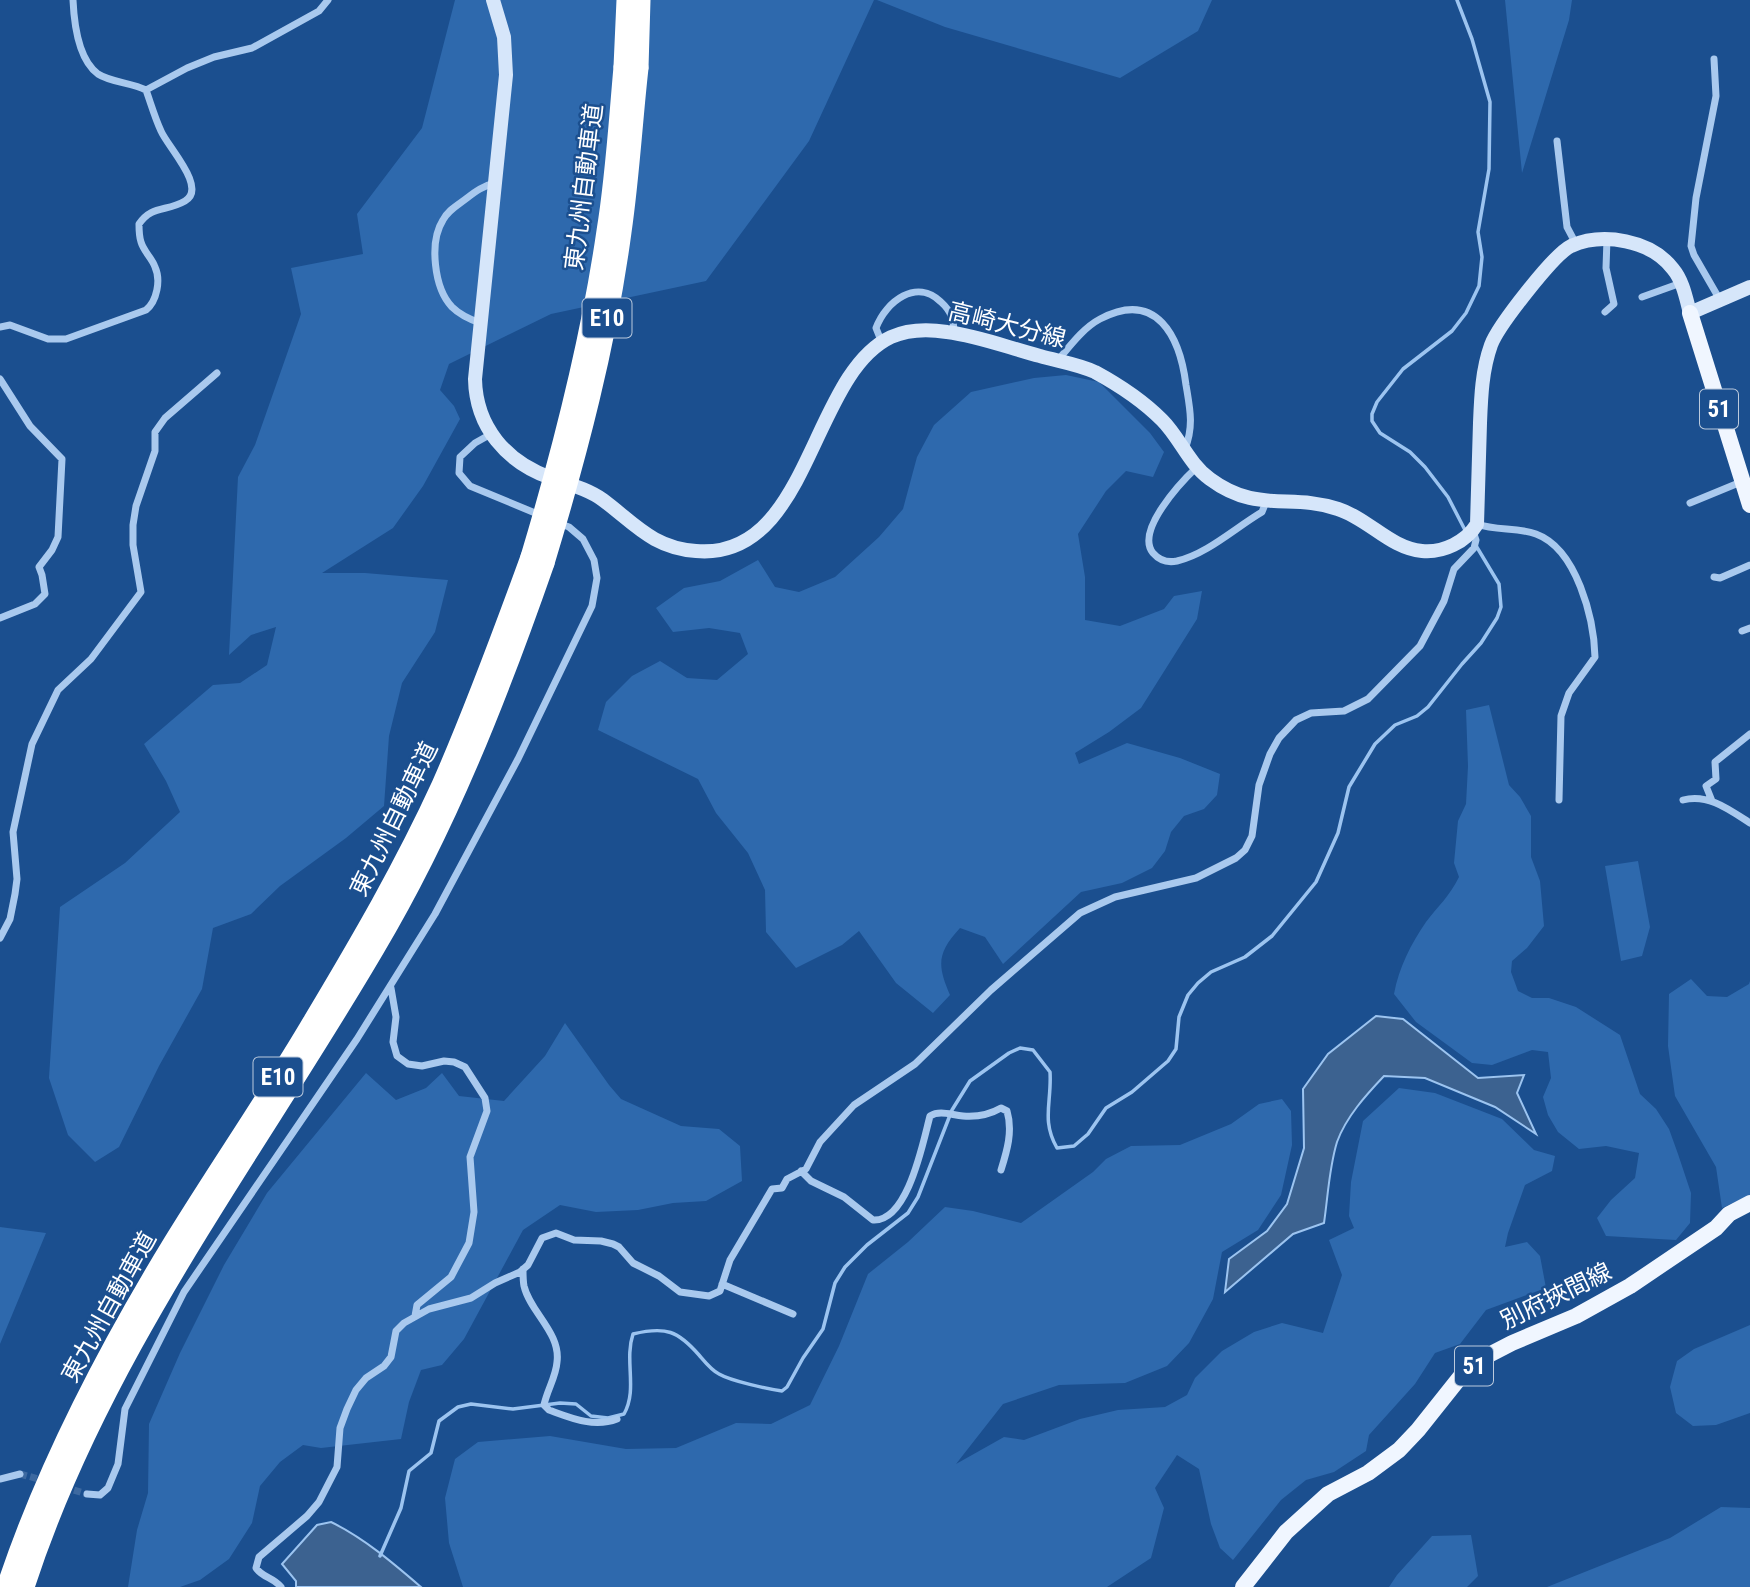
<svg xmlns="http://www.w3.org/2000/svg" width="1750" height="1587" font-family="'Roboto Condensed','Noto Sans JP',sans-serif">
	<style>
		.green { fill: #2e69ad }
		.water { fill: #3c6290; stroke: #9cc4f0; stroke-width: 2 }
		.lines { fill: none; stroke-linecap: round; stroke-linejoin: round }
		.stream { stroke: #9cc4f0; stroke-width: 3.5 }
		.minor-tunnel { stroke: #3d69a0; stroke-width: 7; stroke-dasharray: 7 3.5; stroke-linecap: butt }
		.minor { stroke: #a9c9ee; stroke-width: 7 }
		.secondary { stroke: #d6e6fa; stroke-width: 14 }
		.primary { stroke: #f0f6ff; stroke-width: 16 }
		.motorway { stroke: #fff; stroke-width: 19 }
		.motorway-bridge { stroke: #fff; stroke-width: 19 }
		.labels { text-anchor: middle; stroke-width: 5; stroke-linejoin: round; paint-order: stroke }
		.shield { fill: #1b4f8f; stroke: #bbcadd; stroke-width: 2 }
		.shield-label { font-size: 23px; font-weight: bold; fill: #fff }
		.street-label { font-size: 24px; fill: #fff; stroke: #1b4f8f }
	</style>
	<rect width="100%" height="100%" fill="#1b4f8f"/>
	<!-- green -->
	<path class="green" d="M455,0h419l-65,141 -103,140 -155,33 -102,50 -9,26 14,16 6,13 -37,67 -30,42 -71,45h43l83,7 -13,52 -33,51 -13,53 -5,70 -38,32 -66,48 -29,28 -38,14 -11,61 -43,77 -40,81 -24,15 -27,-27 -19,-57 11,-171 65,-44 55,-51 -14,-31 -22,-37 69,-59 27,-2 27,-18 9,-38 -25,8 -22,20 9,-178 17,-32 46,-131 -10,-46 72,-14 -6,-40 65,-86z
		M877,0h335l-14,31 -78,47 -175,-51z
		M1505,0h67l-3,20 -47,153z
		M1066,375l33,7 51,51 14,19 -11,25 -27,-6 -20,20 -28,43 7,43v43l35,6 44,-17 10,-13 28,-5 -5,28 -56,89 -32,24 -34,21 4,11 48,-21 53,15 40,16 -3,21 -13,14 -20,7 -13,16 -6,19 -13,17 -30,15 -41,9 -78,72 -18,-27 -25,-9c-23,25 -23,37 -10,67l-17,18 -37,-30 -37,-52 -17,14 -46,23 -30,-36 -1,-42 -17,-37 -32,-40 -18,-34 -100,-49 8,-28 26,-26 28,-15 27,17 30,2 31,-26 -8,-21 -31,-5 -36,4 -17,-24 28,-20 36,-7 38,-21 17,27 24,5 36,-15 44,-40 24,-28 14,-52 17,-32 37,-33 63,-14z
		M1489,705l20,80 11,12 11,19v41l9,24 4,45 -17,22 -15,13 -1,11 7,19 14,7h17l27,9 44,28 20,59 16,15 13,20 9,25 13,39 -1,30 -14,17 -70,-4 -9,-18 14,-18 24,-22 4,-25 -33,-7 -27,3 -21,-17 -10,-17 -5,-18 8,-19 -3,-26 -16,-2 -40,15 -20,-2 -56,-41 -22,-28c5,-27 17,-50 32,-72 13,-17 23,-25 33,-45l-5,-14 4,-42 8,-17 2,-38 -2,-56z
		M1638,861l12,66 -8,29 -21,5 -16,-95z
		M1691,979l16,17 20,1 22,-13 1,-3v214l-28,13 -6,-41 -41,-71 -7,-50 1,-52z
		M565,1023l44,62 12,14 60,27 38,3 21,17 2,35 -36,20 -33,2 -35,7 -42,2 -36,-7 -37,25 -59,109 -22,26 -21,5 -12,32 -8,37 -80,9 -18,-3 -23,17 -20,24 -8,37 -23,36 -29,21 -20,7h-52l9,-57 11,-37 1,-69 31,-71 44,-88 43,-72 99,-120 30,27 30,-12 16,-15 17,23 45,5 41,-45z
		M1399,1088l36,5 67,26 32,31 21,6 -3,15 -27,14 -17,48 -3,14 22,-5 13,14 6,32 -60,22 -26,34 -25,9 -20,31 -46,51 -3,16 -32,21 -28,8 -25,20 -48,60 -13,-12 -9,-24 -12,-55 -22,-14 -22,33 9,20 -13,50 -44,29h-644l-14,-44 -4,-45 10,-39 23,-17 72,-6 76,13 50,-1 60,-25 35,1 39,-19 29,-59 29,-72 40,-32 37,-35 28,4 48,12 72,-51 13,-13 25,-13 49,-1 51,-21 28,-20 23,-5 9,12 1,34 -11,50 -23,35 -36,22 -9,47 -24,44 -22,23 -42,17 -66,2 -56,19 -47,60 48,-27 20,3 56,-21 38,-9 47,-3 22,-12 8,-17 27,-27 32,-19 28,-9 41,10 19,-58 -13,-35 25,-12 -5,-12 2,-34 12,-61z
		M0,1227l46,6 -46,111z
		M1750,1325v88l-34,12 -23,1 -17,-13 -6,-26 7,-26 17,-12z
		M1721,1507l29,1v79h-203l123,-49z
		M1471,1535l7,41 -11,11h-78l8,-12 35,-39z"/>
	<!-- water -->
	<path class="water" d="M1376,1016l27,3 75,59 46,-3 -7,18 19,41 -41,-27 -70,-29 -41,-2c-18,19 -38,41 -47,66 -8,26 -9,54 -13,81l-31,11 -68,58 4,-33 38,-28 20,-27 17,-56 -1,-59 25,-35z
		M331,1522c33,16 62,41 90,65h-125v-6l-14,-17 35,-39z"/>
	<g class="lines">
		<!-- stream -->
		<path class="stream" d="M1457,0l15,39 18,63 -1,67 -11,63 4,25 -3,29 -13,27 -14,18 -49,38 -26,33 -5,12v7l8,12 30,19 15,15 23,30 18,35
			M380,1556l21,-48 8,-37 22,-18 8,-32 19,-14 13,-3 42,5 47,-6 16,1 15,12 17,2 16,-4c14,-25 0,-53 9,-80 33,-8 45,-3 66,21 6,7 12,15 20,19 12,7 49,15 63,17l5,-4 16,-29 20,-29 12,-46 10,-16 22,-22 41,-32 10,-16 34,-87 18,-29 39,-28 11,-5 13,2 17,22c2,30 -9,48 7,76l17,-2 14,-12 18,-26 26,-16 36,-31 8,-12 3,-32 9,-22 10,-12 13,-11 34,-15 27,-21 44,-54 22,-49 11,-46 26,-43 20,-19 22,-9 11,-9 34,-43 19,-21 16,-25 4,-11 -2,-23 -24,-40"/>
		<!-- minor-tunnel -->
		<path class="minor-tunnel" d="M20,1474l26,7
			M64,1487l23,7"/>
		<!-- minor -->
		<path class="minor" d="M1714,59l2,37 -20,102 -5,48 3,9 26,45
			M146,90l41,-22 27,-11 38,-9 67,-37 9,-11
			M1557,141l10,86 9,17
			M1642,297l39,-14
			M1605,312l9,-8 -8,-36 1,-29
			M480,323c-11,-4 -20,-8 -28,-16 -18,-19 -23,-65 -9,-87 5,-10 15,-15 24,-22 9,-7 16,-12 28,-15
			M0,327l10,-2 38,14h18l80,-29c11,-9 15,-30 9,-43 -3,-9 -11,-15 -14,-25 -2,-6 -2,-12 -2,-18 13,-19 27,-12 46,-23 23,-13 -18,-55 -24,-70 -6,-13 -10,-27 -15,-41 -14,-7 -36,-8 -48,-16 -20,-15 -24,-52 -25,-74
			M882,343l-6,-15c10,-27 41,-50 65,-26 10,9 13,18 13,31
			M1058,360c12,-14 25,-32 42,-41 57,-30 80,18 86,66 4,24 8,41 -1,64
			M0,379l30,47 32,33 -4,78 -6,13 -13,17 3,8 3,19 -10,10 -35,14
			M491,434l-16,9 -15,14 -1,16 11,13 70,29
			M1197,467c-16,15 -62,64 -44,86 6,7 14,10 24,8 30,-7 58,-33 85,-49l4,-10
			M1690,503l51,-21
			M1477,524c19,7 40,3 59,10 41,15 58,85 59,123l-26,36 -8,23 -2,84
			M1714,577l6,1 30,-13
			M1742,631l8,-3
			M1683,800c25,-7 47,10 67,23
			M1712,801l-6,-15 10,-7 -1,-17 35,-28
			M0,938l10,-19 5,-25 2,-15 -4,-47 19,-88 26,-54 33,-31 50,-67 -8,-47v-20l3,-19 19,-55v-19l10,-14 52,-45
			M391,988l5,29 -3,25 4,14 11,8 14,2 22,-5 10,1 11,5 20,31 2,13 -17,46 4,55 -5,31 -18,34 -34,28 -2,11
			M801,1171l10,10 33,16 29,23c35,2 50,-78 57,-104 10,-6 21,-1 33,0 13,1 26,-1 38,-8l6,3c6,20 0,40 -6,59
			M523,1269c0,5 0,12 1,17 6,26 37,47 33,76 -1,15 -10,28 -13,43l5,5c22,8 45,18 68,9
			M722,1284l71,30
			M0,1479l20,-5
			M87,1494l13,1 8,-7 10,-24 7,-55 59,-117 173,-253 78,-125 83,-155 74,-153 5,-28 -3,-18 -11,-21 -14,-12 -11,-4
			M281,1587c-8,-10 -18,-9 -25,-19l3,-11 48,-41 12,-14 18,-35 3,-39 7,-19 9,-19 10,-12 18,-12 7,-9 5,-26 8,-8 25,-14 42,-11 24,-15 25,-11 8,-7 14,-27 14,-5 18,7 27,1 12,3 6,3 14,16 26,13 21,16 29,4 11,-5 10,-31 42,-71 10,-1 5,-9 19,-10 14,-27 34,-37 61,-41 76,-74 89,-77 35,-16 81,-19 40,-20 9,-8 7,-14 7,-51 11,-31 9,-16 17,-18 15,-7 33,-2 24,-12 52,-53 24,-45 10,-32 20,-21 2,-8 -3,-9"/>
		<!-- secondary -->
		<path class="secondary" d="M493,0l11,37 2,38 -31,304c1,48 31,83 76,99 17,6 37,11 52,22 32,24 50,48 93,51 114,10 114,-176 195,-214 18,-8 37,-8 56,-5 32,4 62,16 93,24 17,5 38,8 55,16 24,13 48,29 67,48 18,18 27,44 48,59 47,35 81,14 128,30 31,10 52,39 84,42 21,2 44,-9 55,-27 1,-33 2,-67 3,-101 1,-26 2,-53 11,-78 7,-19 63,-91 80,-99 32,-14 80,-6 102,23 10,12 13,29 17,44l60,-26"/>
		<!-- primary -->
		<path class="primary" d="M1690,313l60,192
			M1243,1587l43,-55 42,-38 40,-21 31,-23 19,-20 43,-54 22,-18 29,-15 64,-27 54,-30 86,-58 13,-14 21,-11"/>
		<!-- motorway -->
		<path class="motorway" d="M623,67l3,-67
			M639,68l2,-68
			M6,1587c40,-121 101,-237 167,-345 46,-75 96,-147 140,-222 46,-77 91,-154 128,-235 33,-75 61,-151 89,-228
			M25,1587c75,-232 228,-430 350,-638 72,-121 124,-254 170,-386"/>
		<!-- motorway-bridge -->
		<path class="motorway-bridge" d="M530,557c32,-107 60,-215 76,-326 9,-54 12,-109 17,-164
			M545,563c33,-109 62,-219 77,-331 8,-55 11,-110 17,-164"/>
	</g>
	<g class="labels">
		<!-- shield labels -->
		<g class="shield">
			<rect x="582.5" y="298.5" width="49" height="39" rx="5"/>
			<rect x="1700" y="389.5" width="38" height="39" rx="5"/>
			<rect x="253.5" y="1057.5" width="49" height="39" rx="5"/>
			<rect x="1455" y="1346.5" width="38" height="39" rx="5"/>
		</g>
		<g class="shield-label">
			<text x="607" y="326">E10</text>
			<text x="1719" y="417">51</text>
			<text x="278" y="1085">E10</text>
			<text x="1474" y="1374">51</text>
		</g>
		<!-- street labels -->
		<g class="street-label">
			<text transform="translate(584 187) rotate(-83)" y="8">東九州自動車道</text>
			<text transform="translate(1007 325) rotate(14)" y="8">高崎大分線</text>
			<text transform="translate(394 819) rotate(-64)" y="8">東九州自動車道</text>
			<text transform="translate(1556 1296) rotate(-26)" y="8">別府挾間線</text>
			<text transform="translate(109 1307) rotate(-61)" y="8">東九州自動車道</text>
		</g>
	</g>
</svg>
